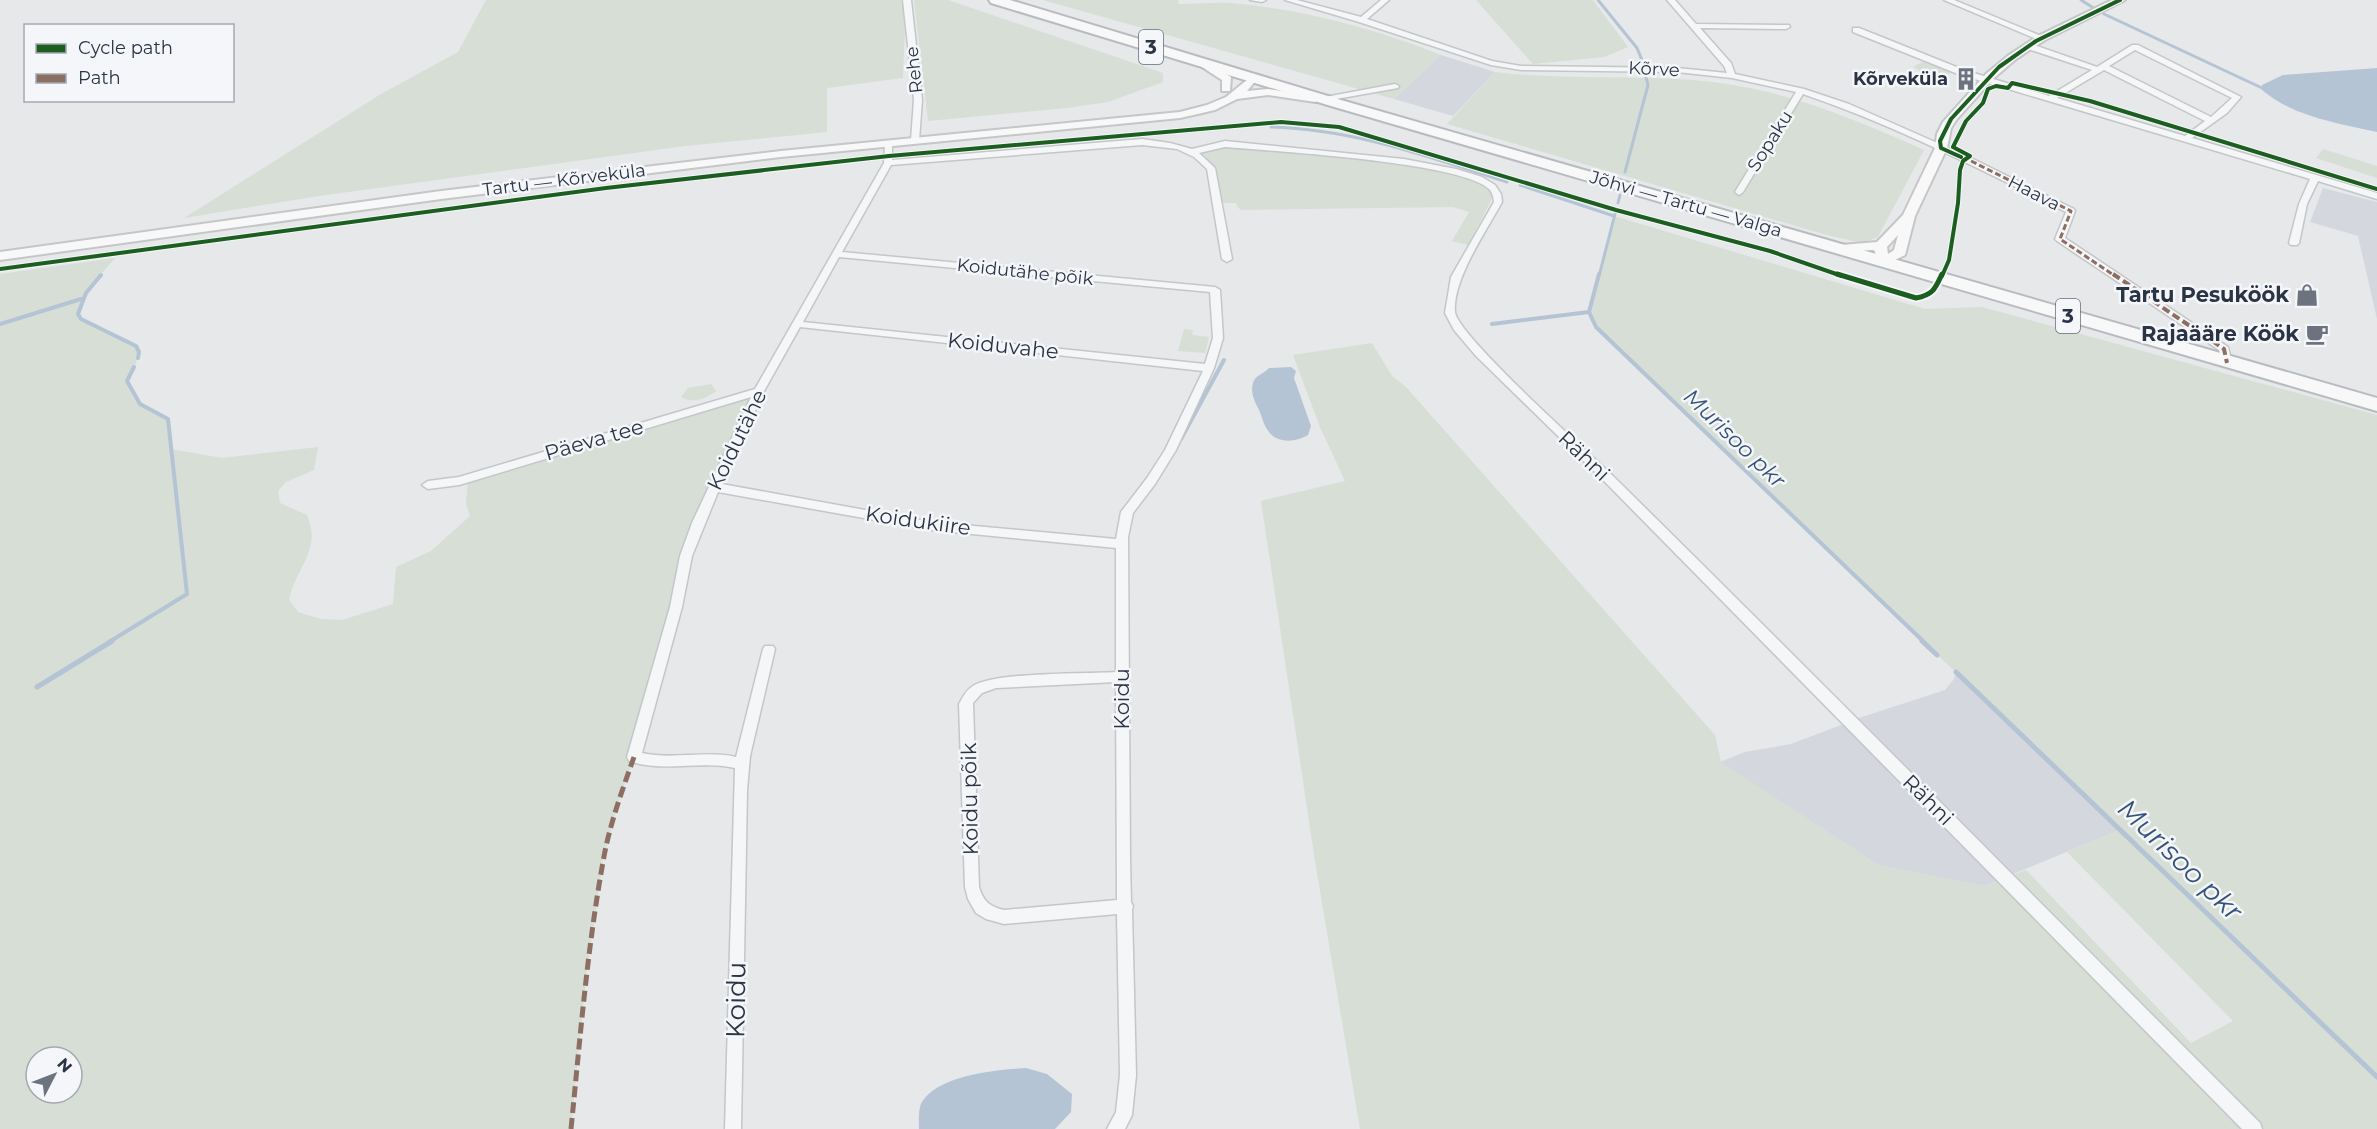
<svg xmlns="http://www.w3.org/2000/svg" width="2377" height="1129" font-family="Montserrat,sans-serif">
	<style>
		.built { fill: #d4d7dd }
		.green { fill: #d6ded6; fill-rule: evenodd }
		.water { fill: #b4c4d5 }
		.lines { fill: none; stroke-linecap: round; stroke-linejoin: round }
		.stream-far2 { stroke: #b4c4d5; stroke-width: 3 }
		.stream-far1 { stroke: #b4c4d5; stroke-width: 4 }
		.stream { stroke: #b4c4d5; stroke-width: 5 }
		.street-casing { stroke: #c4c6c8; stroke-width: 3 }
		.secondary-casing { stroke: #c4c6c8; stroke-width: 4 }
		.highway-casing { stroke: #b8bbbf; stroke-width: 4 }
		.street { fill: #f5f6f7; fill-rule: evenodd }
		.secondary { fill: #f8f8f8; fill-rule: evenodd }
		.highway { fill: #f8f8f8; fill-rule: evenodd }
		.quiet-far2 { stroke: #8d6e63; stroke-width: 3; stroke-dasharray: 6 3; stroke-linecap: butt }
		.quiet-far1 { stroke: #8d6e63; stroke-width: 4; stroke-dasharray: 8 4; stroke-linecap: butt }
		.quiet { stroke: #8d6e63; stroke-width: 5; stroke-dasharray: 11 5; stroke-linecap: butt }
		.cycleway-far1-casing { stroke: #f4f6f9; stroke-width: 6 }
		.cycleway-casing { stroke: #f4f6f9; stroke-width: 9 }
		.cycleway-far1 { stroke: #1b5e20; stroke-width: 4 }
		.cycleway { stroke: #1b5e20; stroke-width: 5 }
		.labels { text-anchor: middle; stroke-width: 5; stroke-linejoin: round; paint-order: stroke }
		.far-street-label { font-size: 18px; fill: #2b3445; stroke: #f4f6f9 }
		.far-poi-label { font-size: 18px; font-weight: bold; fill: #2b3445; stroke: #f4f6f9; text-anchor: end }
		.shield { fill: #f4f6f9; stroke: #676e7b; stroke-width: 1.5 }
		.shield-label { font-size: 20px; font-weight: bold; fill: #2b3445 }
		.poi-label { font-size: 21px; font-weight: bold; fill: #2b3445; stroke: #f4f6f9; text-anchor: end }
		.street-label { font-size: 21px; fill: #2b3445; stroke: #f4f6f9 }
		.water-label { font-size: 22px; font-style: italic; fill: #34527a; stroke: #f4f6f9 }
		.near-street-label { font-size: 26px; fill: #2b3445; stroke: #f4f6f9 }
		.near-water-label { font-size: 27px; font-style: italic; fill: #34527a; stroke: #f4f6f9 }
	</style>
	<rect width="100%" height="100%" fill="#e6e8ea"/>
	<!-- built -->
	<path class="built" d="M1441,55l54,17 -42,44 -59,-17z
		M2323,188l54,14v117l-19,-83 -48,-14z
		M1956,672l164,158 -136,56 -106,-21 -158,-103 25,-10 46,-8 71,-27 83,-27 9,-11z"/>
	<!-- green -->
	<path class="green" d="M486,0h415c7,26 2,51 2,78l-76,10v44l-142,14 -366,50 -135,22 197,-124 77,-42z
		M914,0h34l215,73v9l-55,20 -41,6 -139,13z
		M1043,0h135l1,4c17,0 35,-2 51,-1 72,6 144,25 211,52l-47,44z
		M1476,0h117l35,47 -24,10 -71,7z
		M1926,60l27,12 -22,11 -6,-9 9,-1h-10l-11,-6z
		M1495,72c72,9 145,2 218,10 75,9 143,38 211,68l-46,87 -16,6 -39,-9 -376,-110z
		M1212,145l139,10 105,17 36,15 -1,14 -23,44 -16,-4 17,-29 -16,-5 -211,3 -4,-2 -2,-5h-19l-6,-35 -19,-16z
		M2323,149l54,17v12l-61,-20z
		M1614,216l311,93 57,-2 395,108v714h-1017l-45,-268 -54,-360 84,-20 -25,-54 -27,-72 79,-12 20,33 14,11 309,348 6,27 157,103 106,21 42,-16 165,173 42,-22 -166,-169 53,-22 -524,-503 -7,-15z
		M115,258c-16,19 -32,32 -36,56l3,5 54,27c6,11 -4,24 -9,35l13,23 28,15 3,30 51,9 96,-11 -4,23 -28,12 -8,9 2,12 27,12c15,36 -11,51 -18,85l9,12 23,7 21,1 51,-16 3,-37 35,-16 39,-35 -4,-13 2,-25 291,-87 -61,132 -64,234 -17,50 -14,53 -17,118 -15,151h-571v-855zM36,1057h36v36h-36z
		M1184,329l9,1 -1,5 17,2 -4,16 -27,-2z
		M711,384l5,7c-10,8 -23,13 -35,6l7,-9z"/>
	<!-- water -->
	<path class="water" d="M2377,68v64c-40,-9 -83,-15 -115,-42v-5l21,-10z
		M1291,367l5,4 -2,7 17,48 -3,9c-11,7 -31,9 -39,-3 -5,-6 -7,-15 -10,-22 -4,-8 -9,-17 -6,-27 2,-8 11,-9 16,-15z
		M1026,1068l21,6 25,20 -1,18 -16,17h-136c0,-9 -1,-20 3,-27 17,-27 75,-32 104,-34z"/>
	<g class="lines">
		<!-- stream-far2 -->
		<path class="stream-far2" d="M1598,0l39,48 7,17
			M2081,0l11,7
			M2104,14l158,74
			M1271,127c83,2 158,30 236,55
			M1625,172l23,-87 -2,-8
			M1520,185l94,31
			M1618,203l2,-8
			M1599,276l16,-62"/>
		<!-- stream-far1 -->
		<path class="stream-far1" d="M1599,274l-10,38 7,15 328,315
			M101,275l-15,18 -8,21 3,5 55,27 3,6 -1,6
			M0,324l81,-25
			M1492,324l97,-12
			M1181,439l43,-79
			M109,642l78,-48 -19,-175 -28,-15 -13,-23 7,-14"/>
		<!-- stream -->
		<path class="stream" d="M1922,641l15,14
			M1956,672l421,405
			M37,687l75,-46"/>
		<!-- street casing -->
		<g class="street-casing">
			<path id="street" d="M903,0h8l11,100 -3,40 -4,3 -4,-3 3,-40z
				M1250,0h16l-4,2z
				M1285,0h12l64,17 20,-17h8l-22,19 125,42 29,5 156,2 50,5 -3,-7 -57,-66h8l21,24 93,1 1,2 -4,2 -86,-1 31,35 4,11 69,15 45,15 120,53 105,52 1,2 -10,27 163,109 4,16 -1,2h-8l-4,-15 -162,-109 -2,-2 11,-27c-86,-43 -172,-87 -263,-118l-60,98 -4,3 -4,-3 61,-100 -64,-14 -55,-6 -156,-2 -30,-5 -132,-43z
				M1944,0h10l92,38 -7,2z
				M1853,28h6l105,42 85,26 43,-26 -67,-22v-4h6l66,23 35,-22h6l103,52 -14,16 -35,25 185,55v6l-59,-18 -11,23 -8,39 -2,2h-6l-2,-2 10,-39 11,-25 -352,-105 -105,-42zM2135,50l97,48 -21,19 -102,-51zM2104,70l101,51 -20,15 -128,-38z
				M1395,84l4,2 -1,2 -73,13 -4,-2 4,-2z
				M1142,139l28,4 22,6 33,-8 179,18 52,10 26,8 13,8 6,9 1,8c-15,28 -50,78 -47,110 2,23 133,140 158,164 217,214 431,431 647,647l2,6h-20l-639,-649 -127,-124 -22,-26 -9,-17 6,-36 43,-75c-1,-5 -1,-9 -5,-13 -28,-27 -217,-38 -264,-42l-26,6 16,15 17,91 -5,3 -5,-3 -15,-90 -13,-12 -17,-8 -35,-4 -251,20 -49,87 373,35 5,3 3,48 -9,30 -38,82 -21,34 -22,29 -5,24 2,322 1,43 2,4 -1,4 4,165 -4,40 -7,14h-18l9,-17 4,-37 -3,-161 -113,10 -18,-5 -10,-6 -8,-14 -3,-12 -6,-183c4,-7 7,-14 14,-18 22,-14 113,-12 143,-14v-124l-185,-18 -213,-38 -26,64 -10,51 -40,146c31,7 63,-3 94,4l27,-108 2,-3h8l2,3 -25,107 -3,34 -6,339h-16l10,-361c-35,-8 -71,5 -106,-7l-2,-4 43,-150 10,-51 12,-33 59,-126 -292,88 -31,4 -6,-4 6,-4 31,-4 296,-88 129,-226 1,-22 7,2v17zM839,257l371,35 3,46 -8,26 -402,-42zM800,327l403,44 -38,79 -18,28 -26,34 -5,27 -185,-17 -209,-38 42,-93zM1116,682l1,218 -113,10c-14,-3 -21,-9 -25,-23l-6,-184 9,-10 14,-5z"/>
		</g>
		<!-- secondary casing -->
		<g class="secondary-casing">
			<path id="secondary" d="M2112,0h13l-80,40 -29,19 -22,19 -37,41 -6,9 -4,20 -32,68 -10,39 -20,10 -5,-1 -6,-14 -38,2 -1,-3 6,-4 36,-3 26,-27 32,-67 2,-14 6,-12 43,-48 23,-19 29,-19zM1898,235l-4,15 -6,4 -1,-7z
				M1203,60l28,17 -1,14h-8v-11l-23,-15 -1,-2z
				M1253,75l5,3 -11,13 21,-2 47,7 5,3 -5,3 -47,-7 -31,4 -22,11 -35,8 -399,39 -340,42 -441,61v-8l441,-61 340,-40 399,-39 27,-7 19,-8z"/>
		</g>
		<!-- highway casing -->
		<g class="highway-casing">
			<path id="highway" d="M989,0h21l331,100 1036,298v13l-1046,-305 -340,-103z"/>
		</g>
		<!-- street -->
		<use href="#street" class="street"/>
		<!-- secondary -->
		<use href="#secondary" class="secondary"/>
		<!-- highway -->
		<use href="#highway" class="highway"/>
		<!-- quiet-far2 -->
		<path class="quiet-far2" d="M1963,157l108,54 -11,28 55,37"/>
		<!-- quiet-far1 -->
		<path class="quiet-far1" d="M2113,274l111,75 3,14"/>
		<!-- quiet -->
		<path class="quiet" d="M571,1129c9,-89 16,-179 32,-267 6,-36 19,-71 31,-105"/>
		<!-- cycleway-far1 casing -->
		<g class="cycleway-far1-casing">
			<path id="cycleway-far1" d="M1970,156l-17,-9 13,-26 17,-18 5,-14 8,-3 12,2 4,-5 78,18 287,88
				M1961,157l-20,-9 -1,-7 11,-22 48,-52 37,-26 84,-41
				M0,269l606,-81 283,-32 392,-34 58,5 277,83 154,41 72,25
				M1942,276l7,-16 9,-57 2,-33 3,-9 7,-5"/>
		</g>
		<!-- cycleway casing -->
		<g class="cycleway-casing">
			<path id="cycleway" d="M1837,274l79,24c17,-3 19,-9 26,-24"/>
		</g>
		<!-- cycleway-far1 -->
		<use href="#cycleway-far1" class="cycleway-far1"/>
		<!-- cycleway -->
		<use href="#cycleway" class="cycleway"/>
	</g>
	<!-- icons -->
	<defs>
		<g id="building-bare" transform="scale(1.8)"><path d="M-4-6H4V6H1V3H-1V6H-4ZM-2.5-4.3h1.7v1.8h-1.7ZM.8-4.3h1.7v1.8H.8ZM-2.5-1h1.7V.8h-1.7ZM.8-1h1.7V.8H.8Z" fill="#6c737f" stroke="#f4f6f9" stroke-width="2.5" paint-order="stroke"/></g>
		<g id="shop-bare" transform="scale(1.8)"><path d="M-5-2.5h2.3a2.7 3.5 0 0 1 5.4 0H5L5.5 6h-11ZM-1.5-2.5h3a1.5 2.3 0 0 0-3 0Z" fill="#6c737f" stroke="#f4f6f9" stroke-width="2.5" paint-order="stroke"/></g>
		<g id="cafe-bare" transform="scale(1.8)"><path d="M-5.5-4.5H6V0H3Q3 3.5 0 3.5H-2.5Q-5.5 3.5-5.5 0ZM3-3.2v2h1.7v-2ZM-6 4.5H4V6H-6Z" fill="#6c737f" stroke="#f4f6f9" stroke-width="2.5" paint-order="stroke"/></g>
	</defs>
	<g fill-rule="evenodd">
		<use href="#building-bare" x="1966" y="79"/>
		<use href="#shop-bare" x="2307" y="295"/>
		<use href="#cafe-bare" x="2317" y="334"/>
	</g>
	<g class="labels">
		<!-- far-street labels -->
		<g class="far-street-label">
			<text transform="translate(1654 69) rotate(3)" y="6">Kõrve</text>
			<text transform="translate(914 70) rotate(-96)" y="6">Rehe</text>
			<text transform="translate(1770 141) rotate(-58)" y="6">Sopaku</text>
			<text transform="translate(564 180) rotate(-7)" y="6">Tartu — Kõrveküla</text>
			<text transform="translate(2034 193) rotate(27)" y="6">Haava</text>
			<text transform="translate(1686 204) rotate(16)" y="6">Jõhvi — Tartu — Valga</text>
			<text transform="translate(1025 272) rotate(6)" y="6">Koidutähe põik</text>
		</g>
		<!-- far-poi labels -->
		<g class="far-poi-label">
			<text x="1948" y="85">Kõrveküla</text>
		</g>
		<!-- shield labels -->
		<g class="shield">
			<rect x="1139" y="30" width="24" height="34" rx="4.5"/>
			<rect x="2056" y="299" width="24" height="34" rx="4.5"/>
		</g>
		<g class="shield-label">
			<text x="1151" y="54">3</text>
			<text x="2068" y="323">3</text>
		</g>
		<!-- poi labels -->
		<g class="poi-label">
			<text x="2289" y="302">Tartu Pesuköök</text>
			<text x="2299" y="341">Rajaääre Köök</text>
		</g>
		<!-- street labels -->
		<g class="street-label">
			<text transform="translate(1003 346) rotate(6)" y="7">Koiduvahe</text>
			<text transform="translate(594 440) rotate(-16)" y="7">Päeva tee</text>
			<text transform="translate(737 440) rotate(-64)" y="7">Koidutähe</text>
			<text transform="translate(1584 456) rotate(44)" y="7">Rähni</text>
			<text transform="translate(918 521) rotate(8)" y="7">Koidukiire</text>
			<text transform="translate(1122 699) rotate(-90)" y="7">Koidu</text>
			<text transform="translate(970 799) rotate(-91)" y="7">Koidu põik</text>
			<text transform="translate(1928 800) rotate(45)" y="7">Rähni</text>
		</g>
		<!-- water labels -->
		<g class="water-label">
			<text transform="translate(1735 438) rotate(44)" y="8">Murisoo pkr</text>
		</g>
		<!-- near-street labels -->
		<g class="near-street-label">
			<text transform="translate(736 1000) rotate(-89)" y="9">Koidu</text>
		</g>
		<!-- near-water labels -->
		<g class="near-water-label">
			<text transform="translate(2180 860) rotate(44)" y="9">Murisoo pkr</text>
		</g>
	</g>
	<!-- legend -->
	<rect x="24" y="24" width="210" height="78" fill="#f4f6f9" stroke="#a4a8b1" stroke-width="1.5"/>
	<rect x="36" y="44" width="30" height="9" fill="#1b5e20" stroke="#a4a8b1" stroke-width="1.5"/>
	<text x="78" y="54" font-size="18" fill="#2b3445">Cycle path</text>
	<rect x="36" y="74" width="30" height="9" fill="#8d6e63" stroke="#a4a8b1" stroke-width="1.5"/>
	<text x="78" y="84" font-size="18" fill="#2b3445">Path</text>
	<!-- north arrow -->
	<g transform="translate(54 1075) rotate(48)"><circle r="28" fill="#f4f6f9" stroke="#a4a8b1" stroke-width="1.5"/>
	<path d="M0-4.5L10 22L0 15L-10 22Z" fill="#6c737f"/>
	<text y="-9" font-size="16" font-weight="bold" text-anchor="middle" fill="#2b3445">N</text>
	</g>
</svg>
